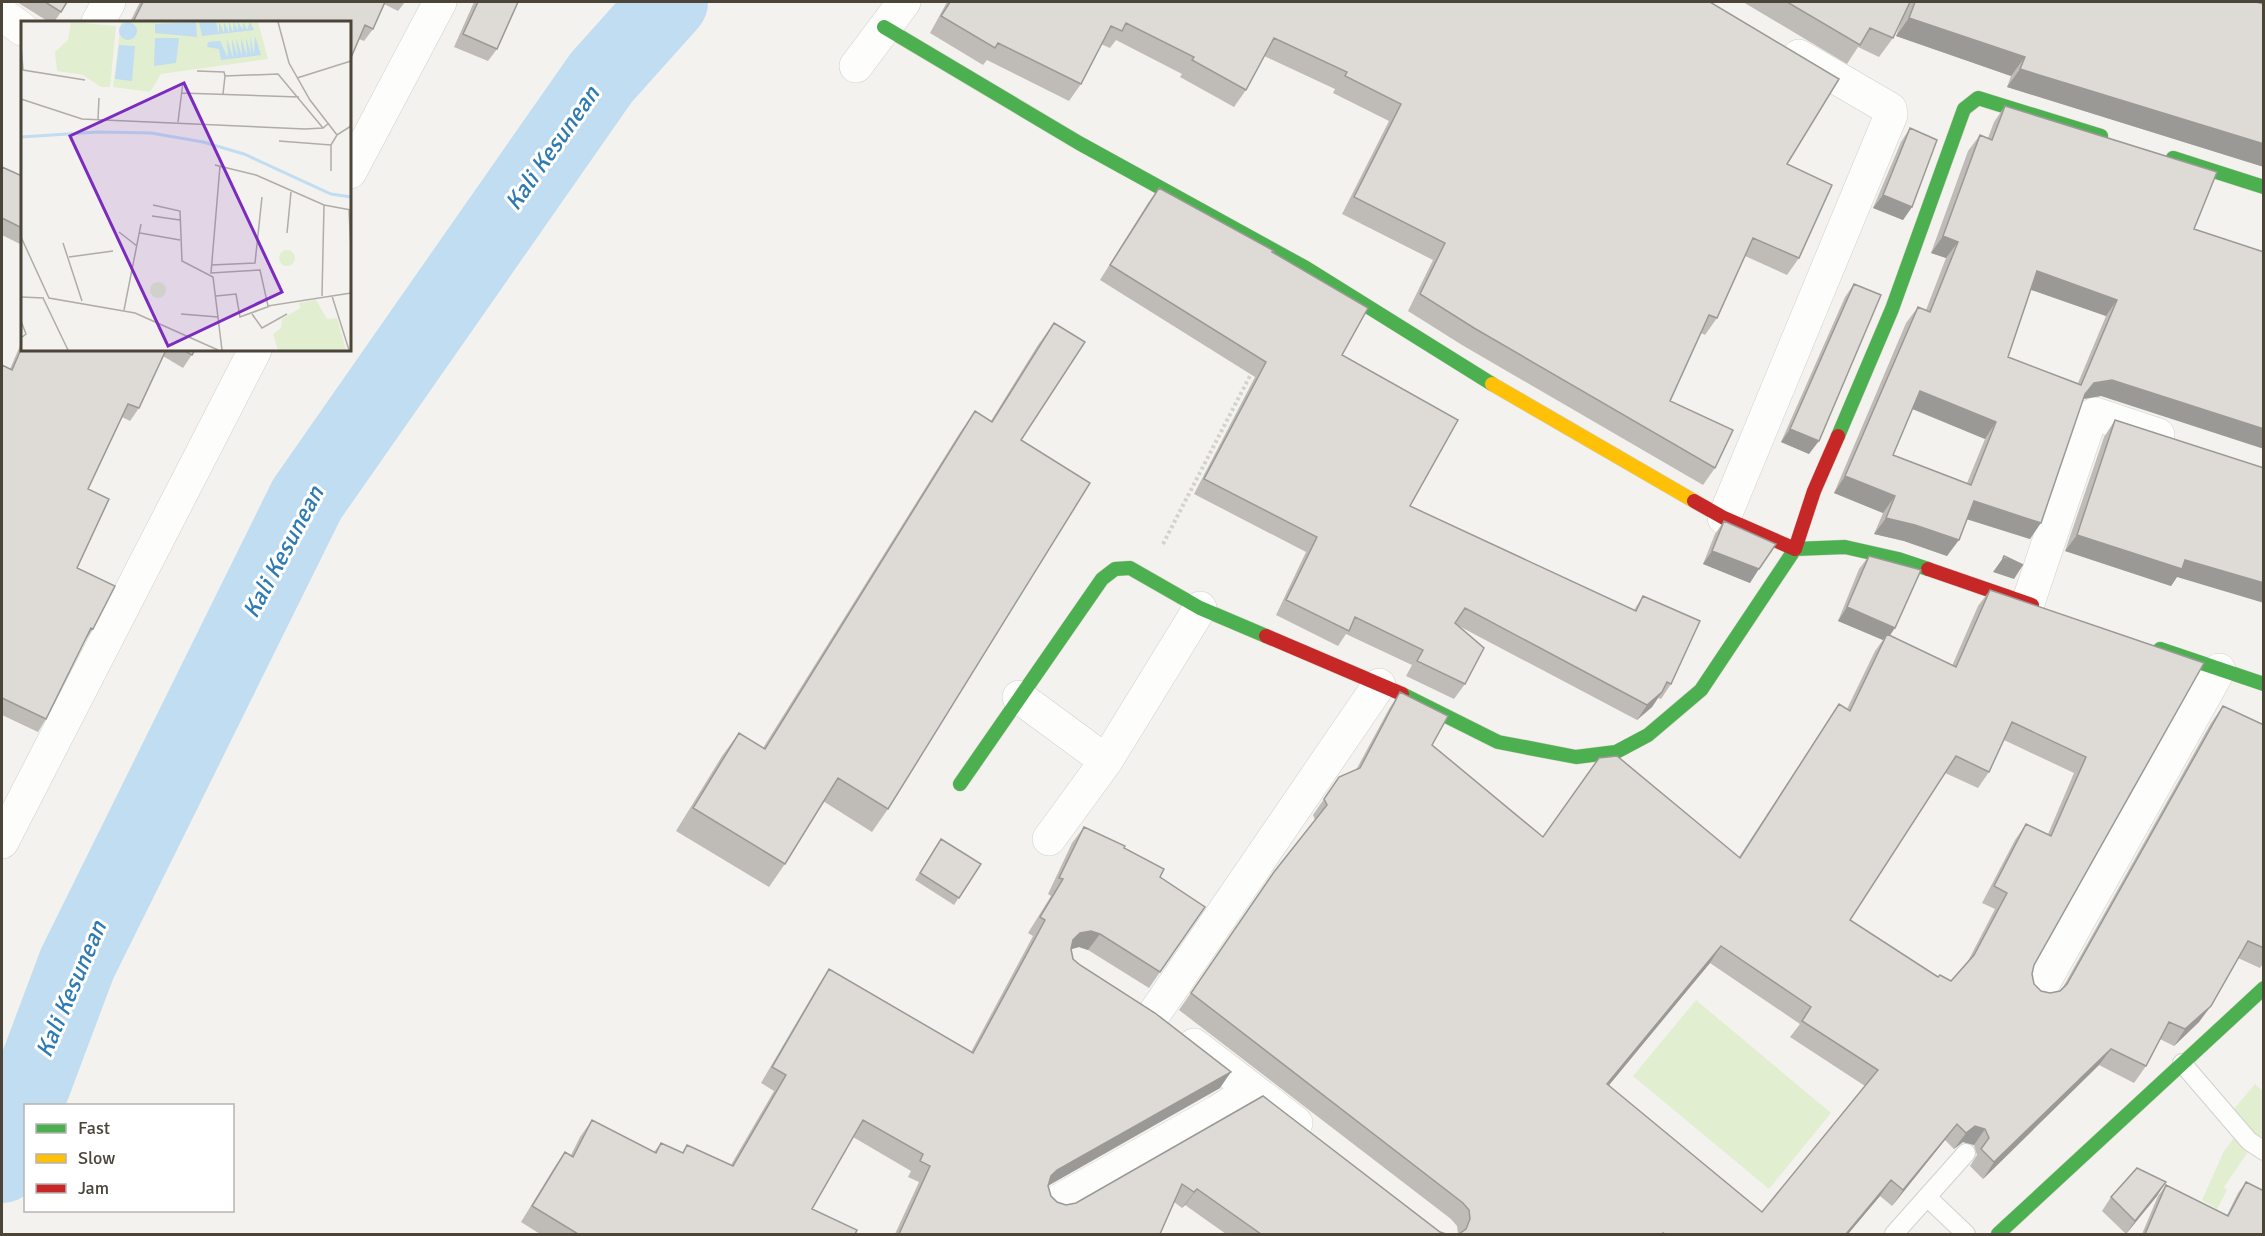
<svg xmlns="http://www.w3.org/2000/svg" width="2265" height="1236" font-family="Signika,sans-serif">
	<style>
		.green { fill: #e1eecf }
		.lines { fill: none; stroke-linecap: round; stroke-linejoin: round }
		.river { stroke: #c0ddf1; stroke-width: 78 }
		.lane-casing { stroke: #d2d0cb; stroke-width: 20 }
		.street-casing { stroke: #d2d0cb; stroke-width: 34 }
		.fast-casing { stroke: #d3cfc5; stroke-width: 15 }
		.slow-casing { stroke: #d3cfc5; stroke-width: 15 }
		.jam-casing { stroke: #d3cfc5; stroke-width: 15 }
		.path { stroke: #d3d2cc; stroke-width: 4; stroke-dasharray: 3 3; stroke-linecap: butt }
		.lane { stroke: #fdfdfc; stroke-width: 18 }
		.street { stroke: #fdfdfc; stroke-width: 33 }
		.fast { stroke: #4caf50; stroke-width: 14 }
		.slow { stroke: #ffc107; stroke-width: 14 }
		.jam { stroke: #c62828; stroke-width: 14 }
		.wall { fill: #bfbcb8; fill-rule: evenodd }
		.shaded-wall { fill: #9b9996 }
		.building { fill: #dedbd6; stroke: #9b9996; stroke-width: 1.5; fill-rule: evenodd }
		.labels { text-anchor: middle; stroke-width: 6; stroke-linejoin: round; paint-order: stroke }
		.water-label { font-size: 24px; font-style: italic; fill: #2e7ab2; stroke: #fff }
		.inset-river { fill: none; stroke: #c0ddf1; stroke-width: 3 }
		.inset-road { fill: none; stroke: #b0aca6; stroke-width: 1.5 }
		.view { fill: #7b2cbf; fill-opacity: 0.15; stroke: #7b2cbf; stroke-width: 3 }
		.inset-edge { fill: none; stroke: #4b4439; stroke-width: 3 }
	</style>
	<rect width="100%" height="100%" fill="#f4f2ee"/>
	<!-- green -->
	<path class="green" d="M1696,1000l135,113 -62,76 -136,-113z
		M2255,1084l8,7v61l-13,-3 -26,38 3,3 -10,19 -15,-9 22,-49 16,-21 -12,-14z"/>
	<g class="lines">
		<!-- river -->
		<path class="river" d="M2,1164l75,-200 230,-465 294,-421 68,-76"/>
		<!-- lane casing -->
		<g class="lane-casing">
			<path id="lane" d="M2182,1063l67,78 15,10
				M1927,1197l39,37
				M1894,1234l72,-81"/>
		</g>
		<!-- street casing -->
		<g class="street-casing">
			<path id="street" d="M2,14l20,15
				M98,22l11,-20
				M856,66l48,-64
				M350,172l90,-170
				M1724,518l167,-403 -1,-6 -91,-53
				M2028,603l63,-187 4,-2 63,21
				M1019,697l87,64
				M1049,839l57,-78 94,-153
				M2,842l253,-492
				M2039,991l180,-321
				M1154,1014l225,-329
				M1194,1045l102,78
				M1055,1203l162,-91 34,-22"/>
		</g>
		<!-- fast casing -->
		<g class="fast-casing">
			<path id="fast" d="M884,27l195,116 227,125 186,116
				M2173,158l91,29
				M1838,436l54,-127 72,-200 14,-11 123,38
				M2160,649l104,35
				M1402,694l96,48 78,15 40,-5 32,-17 53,-45 94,-141 50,-2 53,12 30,10
				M960,784l142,-205 13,-10 15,-1 70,40 66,28
				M1998,1234l266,-246"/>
		</g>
		<!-- slow casing -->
		<g class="slow-casing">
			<path id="slow" d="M1492,384l202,117"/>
		</g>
		<!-- jam casing -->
		<g class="jam-casing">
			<path id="jam" d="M1694,501l30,17 71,31 19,-58 24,-55
				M1928,569l104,36
				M1266,636l136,58"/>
		</g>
		<!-- path -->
		<path class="path" d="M1163,544l89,-172"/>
		<!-- lane -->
		<use href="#lane" class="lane"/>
		<!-- street -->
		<use href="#street" class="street"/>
		<!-- fast -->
		<use href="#fast" class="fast"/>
		<!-- slow -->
		<use href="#slow" class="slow"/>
		<!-- jam -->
		<use href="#jam" class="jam"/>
	</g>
	<!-- wall -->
	<path class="wall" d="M17,2h51l-14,20h-5z
		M140,2h265l-7,9 -14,-7 -11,25 -9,12 -5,-2 -9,-17h-220z
		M474,2h44l-21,47 -9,12 -34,-14z
		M947,2h763l77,162 12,94 -12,17 -42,-19 -28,62 -12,17 -4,-2 -31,68 45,67 -12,17 -241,-140 -54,-34 25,-51 -91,-46 47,-93 -56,-28 2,-4 -71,-33 -18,34 -12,17 -54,-30 2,-3 -66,-34 -6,8 -9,-4 -20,40 -12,17 -82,-41 -4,5 -53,-32z
		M1743,2h513l3,1 1,-1h4v165l-257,-80 4,-11 -115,-40 8,-22 -11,24 -14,19 -21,-10 -11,17z
		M2005,106l212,66 -116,224 -18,3 -53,140 -63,-20 -20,37 -43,-15 -30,-7 9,-21 -49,-20 72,-170 12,-16 8,3 20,-52 -15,-5 37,-102 12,-16 8,3 6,-16zM2031,290l75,26 -28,67 -70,-26zM1912,409l73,30 -18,44 -74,-28z
		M1910,128l2,79 -9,13 -30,-12 28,-66z
		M2,167l20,9v69l-20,-10z
		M1159,188l113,64 70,103 68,151 224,104 9,-14 28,88 -10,15 -3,-1 -6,9 -15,13 -180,-95 8,59 -11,15 -48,-23 6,-11 -66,-31 -8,12 -62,-31 30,-63 -112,-58 61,-117 -155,-97 48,-77z
		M1854,284l-45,170 -28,-12 64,-145z
		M1054,323l-33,117 -133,369 -16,23 -49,-31 -38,63 -16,23 -93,-56 46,-75 17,-23 24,15 196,-314 16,-23 16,10 47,-76z
		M22,341v9h173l-12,18 -20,-12 -24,52 -9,13 -8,-4 -34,72 -11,79 16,61 -8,12 -39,78 -8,13 -36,-17v-350l8,4z
		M2115,420l62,157 -6,9 -106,-35 39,-114z
		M1724,521l26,62 -47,-19 12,-30z
		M1869,556l21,80 62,30 26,-60 12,-16 214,73 -170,302 -2,9 2,10 7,7 9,2 10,-2 2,-2 149,-266 12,-17 41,19v237l-4,6 -22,-10 -39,64 -25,24 -14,-7 -14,27 -12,17 -35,-18 -116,114 -13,-13 7,-11 -3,-10 -11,-3 -9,7 -9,-9 -53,66 -12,-10 -32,38h-390l-1,-8 -6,-7 -272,-209 95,-138 41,-52 -2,-5 26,-38 17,-7 33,-61 11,-17 32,53 111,92 196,20 100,-153 8,5 28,-58 8,-11 -45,-19 21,-52zM2004,740l70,33 -26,61 -22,-10 -11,16 -33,63 13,6 -28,54 -16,18 -13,-4 -88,-57 95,-147 33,15 11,-16zM1710,963l90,61 -10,13 75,49 -103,126 -154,-127z
		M1084,827l40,21 36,29 45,30 -56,81 -61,-38 -9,-3 -8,2 2,10 7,6 140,123 -172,97 3,11 6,6 9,3 10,-2 187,-107 177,136 6,2h-220l-41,-29 -3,3 -8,-6 -14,32h-265l24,-52 -11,-5 3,-6 -58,-34 -41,72 43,25h-315l-19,-12 33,-54 11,-16 6,3 9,-18 12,-17 62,32 7,-9 21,10 5,-8 44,20 43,-74 -13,-8 57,-97 11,-17 142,83 62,-116 -5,-3 23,-37 -3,-2 24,-51z
		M937,845l44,19 -27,41 -39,-25z
		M2246,1182l18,52h-122l16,-38 8,-11 61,30 11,-22z
		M2157,1196l-31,38 -24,-23 9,-14z"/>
	<!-- shaded-wall -->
	<path class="shaded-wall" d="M1909,18l116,39 -14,19 -115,-40z
		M2020,69l244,75v23l-257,-80z
		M1883,195l29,12 -9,13 -30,-12z
		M1943,236l15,6 -12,16 -15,-5z
		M2037,271l80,29 -11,16 -80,-28z
		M2112,380l152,49v20l-163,-53 -18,3 2,-5 9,-11z
		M1920,391l76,31 -11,17 -77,-32z
		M1790,429l29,12 -10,13 -28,-12z
		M1845,476l50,20 -12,17 -49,-20z
		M1974,501l67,22 -11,16 -67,-21z
		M1886,518l29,7 44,15 -12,16 -43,-15 -30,-7z
		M2077,535l108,25 79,23v20l-87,-26 -6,9 -106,-35z
		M1712,551l47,18 -9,14 -47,-19z
		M2003,558l20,7 -9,14 -21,-7z
		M1847,607l48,21 -9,13 1,-7 -4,6 -45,-19z
		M1662,692l-10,15 -15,13 10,-15z
		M1091,931l9,3 -12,16 -9,-3 -10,3 4,-10 7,-7z
		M1721,946l-11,17 -114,138 11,-17z
		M2211,1006l-12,16 -25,24 11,-17z
		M2111,1049l-12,16 -116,114 11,-17z
		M1231,1072l-11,16 -174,99 5,-11 6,-6z
		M1957,1124l-12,16 -53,66 11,-16z
		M1975,1126l10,3 -11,16 -11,-3 -9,7 12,-16z
		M1891,1180l-11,16 -32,38h-2z
		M2166,1182l-9,14 -31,38 9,-13z
		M1197,1189l-12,16 -3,3 12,-16z"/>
	<!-- building -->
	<path class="building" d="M45,2h22l-6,10z
		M143,2h242l-12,27 -8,-4 -15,35v-38h-217z
		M478,2h40l-21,47 -34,-15z
		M950,2h760l129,77 -52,85 45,21 -33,73 -46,-20 -36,80 -8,-3 -39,86 63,29 -18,38 -241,-140 -54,-34 25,-51 -91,-46 47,-93 -56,-28 2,-4 -73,-34 -28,52 -54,-30 2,-3 -68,-34 -4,8 -11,-5 -30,58 -83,-41 -3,5 -54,-32z
		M1787,2h123l-17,36 -23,-10 -10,17z
		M1915,2h341l8,2v140l-244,-75 5,-12 -116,-39z
		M2005,106l212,66 -23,57 70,23v177l-152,-49 -18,3 -9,11 -44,129 -67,-22 -15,39 -44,-15 -29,-7 9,-22 -50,-20 73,-169 12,5 28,-70 -15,-6 37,-101 12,5zM2037,271l80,29 -36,85 -73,-28zM1920,391l76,31 -25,63 -78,-30z
		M1910,128l27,12 -25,67 -29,-12z
		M2,167l20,9v52l-20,-10z
		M1159,188l115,63 -2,1 96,56 -26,47 116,65 -48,86 226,105 7,-15 57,25 -29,63 -4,-2 -5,10 -15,13 -182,-97 -10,15 29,25 -19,36 -48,-23 6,-11 -68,-33 -6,14 -63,-31 31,-63 -113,-58 62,-117 -156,-97z
		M1854,284l27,11 -62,146 -29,-12z
		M1054,323l31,19 -64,98 69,43 -202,326 -50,-31 -53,86 -92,-56 46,-75 26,16 210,-338 17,11z
		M22,347v3h144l-27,58 -11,-4 -40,85 21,10 -32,69 38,18 -22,43 -2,-1 -45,91 -44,-21v-333l10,5z
		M183,350h12l-3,5z
		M2115,420l149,48v115l-79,-23 -3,9 -105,-34z
		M1724,521l52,23 -17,25 -47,-18z
		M1869,556l52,14 -26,58 -48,-21z
		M2004,556l19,9 -20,-7z
		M1990,590l214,73 -170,302 -2,9 2,10 7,7 9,2 10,-2 7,-7 156,-278 41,19v223l-16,-7 -37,65 -26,23 -16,-7 -23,44 -35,-17 -117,113 -13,-13 8,-11 -4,-9 -10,-3 -9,7 -9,-9 -54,66 -12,-10 -45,54h-181l-2,-1 -1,1h-203l7,-5 4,-10 -1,-9 -6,-7 -272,-210 83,-121 53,-67 -3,-6 15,-22 21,-9 40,-76 48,24 -16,29 111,92 56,-79 18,-2 123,102 99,-154 11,7 37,-77 69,33zM2012,722l74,35 -35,79 -25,-12 -32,62 13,7 -33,62 -23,26 -11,-6 -2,2 -88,-57 106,-164 33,16zM1721,946l90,61 -9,14 76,49 -116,142 -155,-128z
		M1084,827l41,19 -1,2 40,21 -4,8 45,30 -45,65 -60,-38 -9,-3 -11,2 -7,7 -2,9 2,10 7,6 75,48 76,59 -174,98 -6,6 -3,10 3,10 6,6 9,3 10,-2 187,-107 177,136 6,2h-185l-64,-45 -3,3 -12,-8 -22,50h-261l31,-68 -10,-5 3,-7 -60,-34 -51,89 45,21 -2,4h-277l-46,-28 33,-54 8,5 19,-37 64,33 5,-10 22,10 4,-8 46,21 53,-91 -14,-8 57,-98 144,84 72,-133 -5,-3 23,-38 -4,-1z
		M941,839l40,25 -22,34 -39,-25z
		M2137,1168l29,14 -31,39 -24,-24z
		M2246,1182l18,9v43h-119l21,-49 62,31z"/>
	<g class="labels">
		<!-- water labels -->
		<g class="water-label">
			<text transform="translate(552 148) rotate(-55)" y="8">Kali Kesunean</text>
			<text transform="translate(283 552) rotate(-62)" y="8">Kali Kesunean</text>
			<text transform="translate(71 989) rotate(-67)" y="8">Kali Kesunean</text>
		</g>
	</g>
	<!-- overview -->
	<g transform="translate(21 21)">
		<rect width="330" height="330" fill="#f4f2ee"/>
		<path d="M50,1l45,4 -6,61h-9l-18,-12 -26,-4 -2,-19 13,-12zM100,1h137l10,37 -107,15 -11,18 -37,-5zM258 237a8 8 0 1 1 16 0a8 8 0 1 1-16 0ZM129 269a8 8 0 1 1 16 0a8 8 0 1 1-16 0ZM295,279l11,19 10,-1 9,32h-68l-5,-16 8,-6 1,-9 18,-11 -1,-5z" fill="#e1eecf"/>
		<path d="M98 10a9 9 0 1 1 18 0a9 9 0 1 1-18 0ZM175,1l1,15 -42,-4v-9zM178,1h17l3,12v-12l5,11v-11l5,11v-11l4,10 1,-10 4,9v-9l5,8v-8l4,8 3,-8 4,8 -52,6zM229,15l4,18 1,-18 6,19 -40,5 -2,-11 -12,-2 1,-5 12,-1 8,17 -1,-19 6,19 -1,-19 6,18 -2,-19 6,18 -1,-18 6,18 -1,-19 5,18zM134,17h24l-3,25 -22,3zM98,24l16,1 -3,35 -17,-2z" fill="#c0ddf1"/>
		<path class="inset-river" d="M0,116l77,-5 53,1 52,9 41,12 87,40 20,3"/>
		<path class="inset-road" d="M257,1l11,41 21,37 27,35 14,-9M0,25l2,24 62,10M176,50l27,1 1,4 53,-2 45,54M276,57l54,-17M160,72l118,4M202,73l2,-18M0,78l61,20 223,10 18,-1 6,-5M77,98l1,-21M157,101l5,-40M258,120l52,4 6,-10M310,124v26M194,144l41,10 68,30 27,5M199,145l-9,107 49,-3 8,36 83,-13M132,184l27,6 2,50 31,16 9,73M328,189l2,39M131,195l28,4M98,211l18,14M119,212l40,7M266,212l4,-41M0,216l28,61 86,15 83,37M42,222l19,58M48,236l44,-6M190,244l44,-2 7,-66M195,275l20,-2 4,23 30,-11M301,275l2,-91M311,275l17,54M0,276l23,1M22,277l25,52M103,289l17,-86M160,293l37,3M231,293l10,14 25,-14M0,300l5,13 -5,4"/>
		<path class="view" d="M163,62l98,209 -114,54 -98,-210z"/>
		<rect width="330" height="330" class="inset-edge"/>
	</g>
	<!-- border -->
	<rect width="2265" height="1236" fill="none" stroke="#4b4439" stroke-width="6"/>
	<!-- legend -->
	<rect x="24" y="1104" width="210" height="108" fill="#ffffff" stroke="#b7b4b0" stroke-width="1.5"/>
	<rect x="36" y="1124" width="30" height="9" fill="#4caf50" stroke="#b7b4b0" stroke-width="1.5"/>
	<text x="78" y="1134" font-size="18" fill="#4b4439">Fast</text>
	<rect x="36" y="1154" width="30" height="9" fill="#ffc107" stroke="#b7b4b0" stroke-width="1.5"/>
	<text x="78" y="1164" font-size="18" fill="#4b4439">Slow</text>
	<rect x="36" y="1184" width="30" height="9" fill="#c62828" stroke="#b7b4b0" stroke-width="1.5"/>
	<text x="78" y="1194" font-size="18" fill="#4b4439">Jam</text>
</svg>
